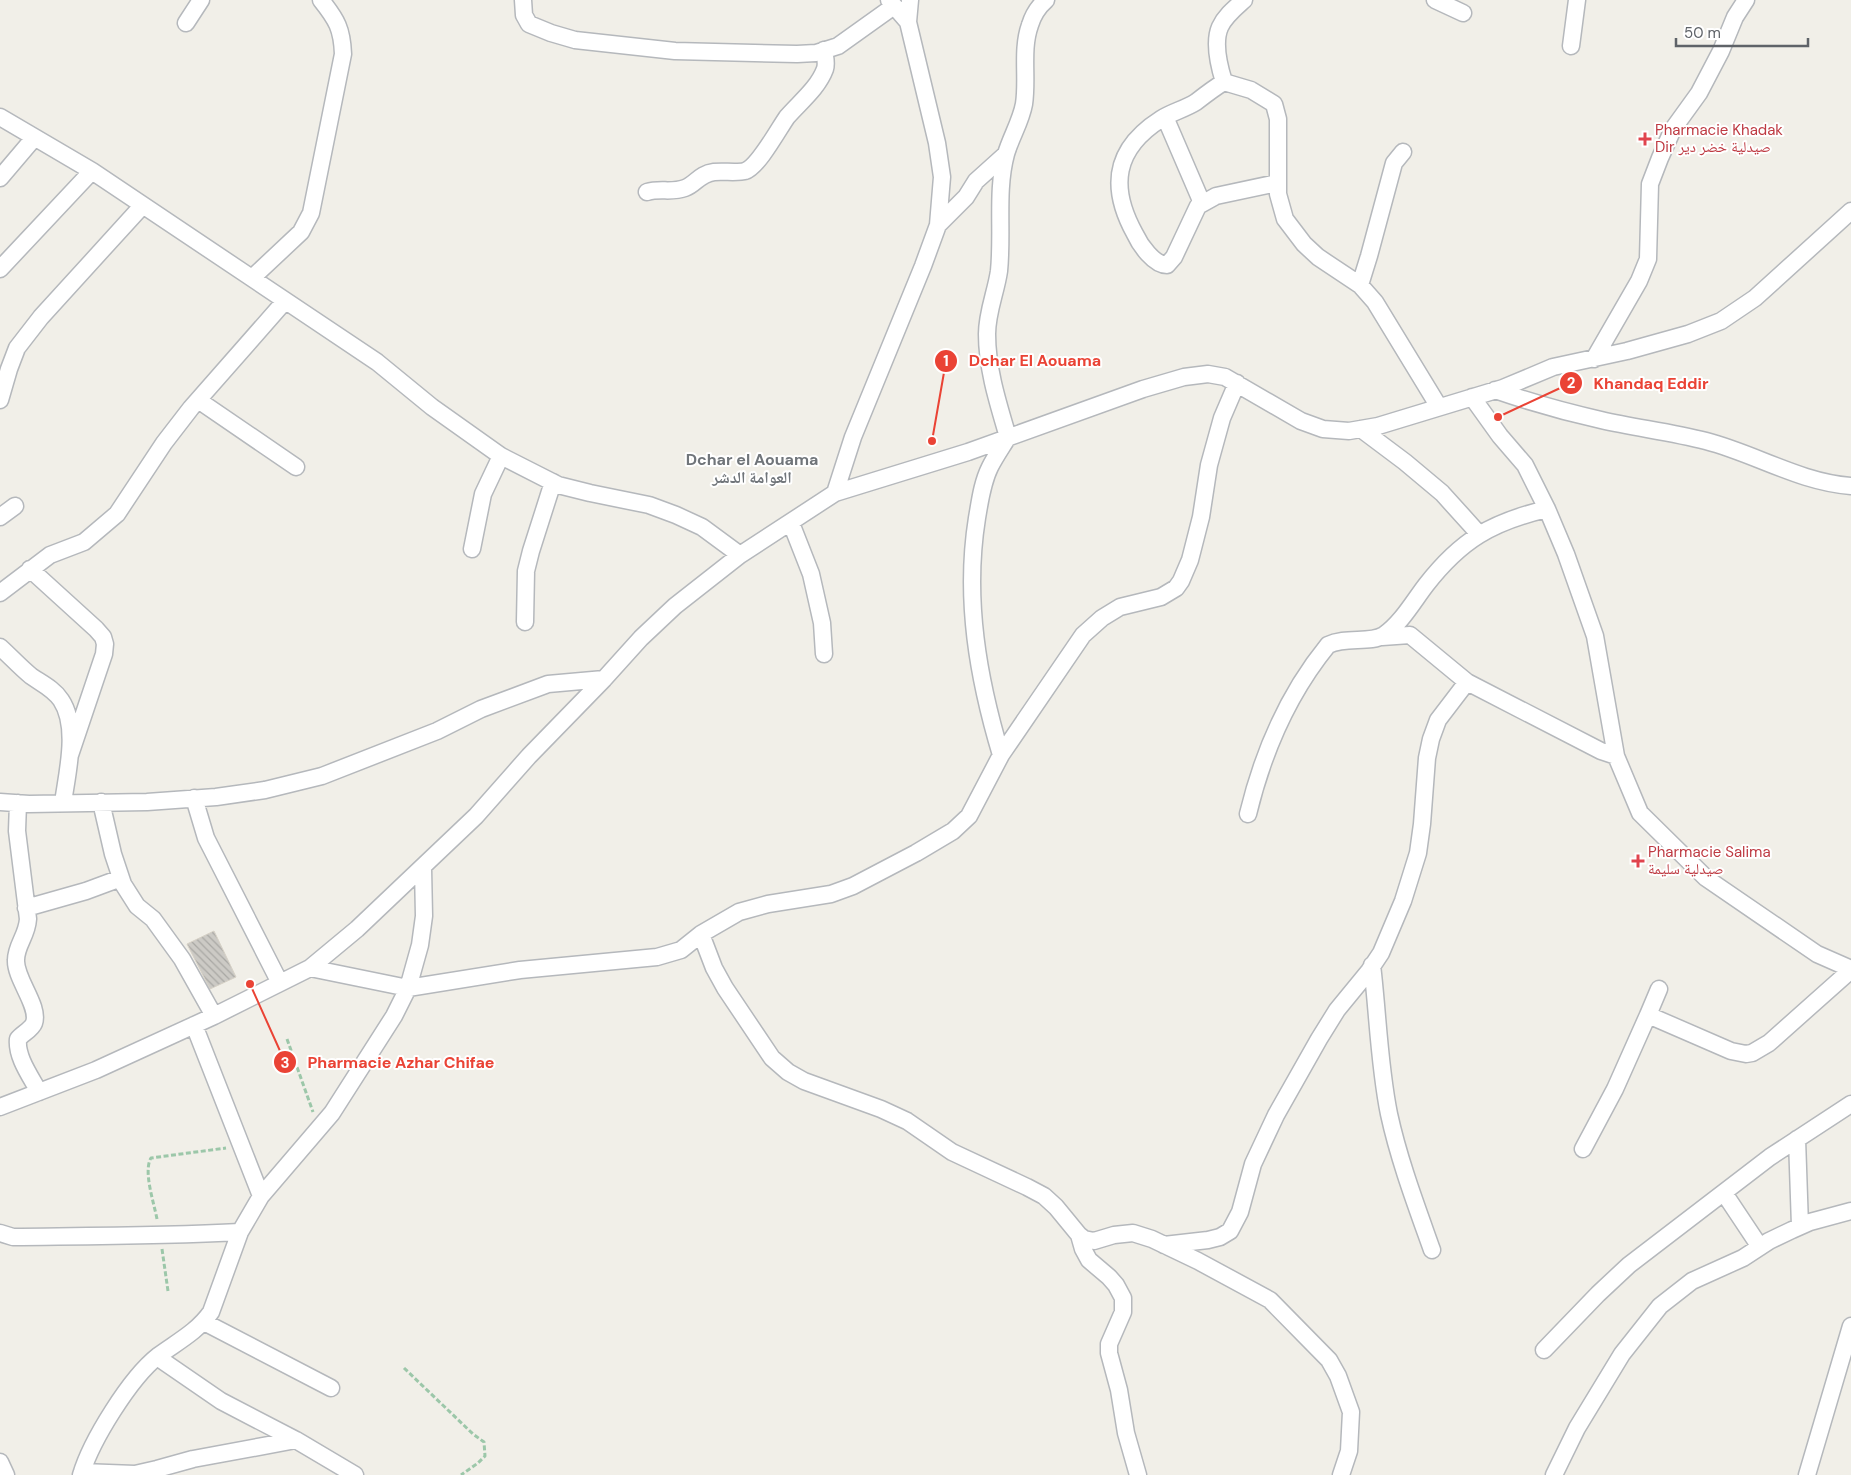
<svg xmlns="http://www.w3.org/2000/svg" width="1851" height="1475" font-family="'DM Sans','Noto Naskh Arabic',sans-serif">
	<style>
		.building { fill: url(#building-back-hatch); stroke: #d6d1c6 }
		.lines { fill: none; stroke-linecap: round; stroke-linejoin: round }
		.street-casing { stroke: #b5b8bc; stroke-width: 19 }
		.path { stroke: #9cc7a9; stroke-width: 3; stroke-dasharray: 5 2.5; stroke-linecap: butt }
		.street { stroke: #fff; stroke-width: 16 }
		.health-dot { fill: #e0444e; stroke: #fff; stroke-width: 2 }
		.labels { text-anchor: middle; stroke-width: 4; stroke-linejoin: round; paint-order: stroke }
		.health-label { font-size: 15px; fill: #be3a42; stroke: #fff; text-anchor: start }
		.neighbourhood-label { font-size: 16px; font-weight: bold; fill: #70757a; stroke: #fff }
		.leader { fill: none; stroke: #ea4335; stroke-width: 2 }
		.callout-dot { fill: #ea4335; stroke: #fff; stroke-width: 2 }
		.mark-label { font-size: 15px; text-anchor: middle; font-weight: bold; fill: #fff }
		.callout-label { font-size: 16px; text-anchor: middle; font-weight: bold; fill: #ea4335; stroke: #fff; stroke-width: 4; stroke-linejoin: round; paint-order: stroke }
	</style>
	<defs>
		<pattern id="building-back-hatch" width="6" height="6" patternUnits="userSpaceOnUse" patternTransform="scale(1.25)"><rect width="6" height="6" fill="#cccac5"/><path d="M-1 5l2 2M0 0l6 6M5-1l2 2" fill="none" stroke="#a9a8a4"/></pattern>
	</defs>
	<rect width="100%" height="100%" fill="#f1efe8"/>
	<!-- building -->
	<path class="building" d="M214,931l22,46 -26,12 -23,-45z"/>
	<g class="lines">
		<!-- street casing -->
		<g class="street-casing">
			<path id="street" d="M523,0l1,15 5,9 22,9 24,7 100,11 122,3 19,-1 22,-7 56,-40
				M1435,0l28,13
				M908,22l2,-22
				M186,23l15,-23
				M1571,46l6,-46
				M1224,82l27,8 23,14 4,15v75l7,25 19,25 14,13 42,28 15,17 64,105
				M1224,82c-10,6 -19,13 -28,20 -11,7 -24,10 -35,17 -47,30 -52,68 -26,115 5,11 19,31 32,31l7,-8 24,-51 18,-10 61,-13
				M1224,82c-5,-16 -11,-39 -4,-55 5,-11 15,-19 24,-27
				M0,117l92,54 285,191 55,45 69,49 57,29 32,8 59,12 27,10 26,12 38,28
				M1165,117l37,86
				M0,178l34,-40
				M647,192c13,-4 25,1 38,-4 11,-4 14,-14 29,-16 8,-1 25,1 31,-1 13,-4 33,-41 42,-54 13,-15 31,-29 38,-48 2,-6 0,-12 -1,-19
				M938,225l28,-28 10,-16 30,-27
				M0,269l92,-98
				M252,278l49,-46 10,-19 32,-159c-1,-25 -6,-34 -22,-54
				M1360,285l9,-29 25,-93 9,-11
				M1594,359l45,-78 9,-22 2,-75 10,-26 13,-29 26,-36 22,-42 14,-34 11,-17
				M1495,390c35,12 70,22 106,30 35,8 70,12 105,21 50,13 93,41 145,45
				M1472,397l28,39 25,29 22,44 19,45 29,82 21,120 24,57 66,65 111,76 34,15
				M0,400l9,-31 8,-21 24,-31 102,-112
				M198,400l98,67
				M1361,429l44,33 37,31 37,41
				M835,493l18,-56 70,-171 15,-41 4,-48 -5,-34 -29,-121 -19,-22
				M0,517l15,-11
				M791,523l20,51 11,49 2,31
				M472,549l11,-55 18,-38
				M30,569l66,60 7,8 2,7 -1,10 -34,101
				M0,593l50,-38 34,-13 33,-28 47,-71 27,-35 94,-107
				M525,622l1,-51 5,-20 22,-69
				M1382,637l28,-2 57,47 134,69 15,5
				M0,647c10,9 20,20 31,29 10,7 23,13 30,24 18,27 6,73 2,103
				M1001,755c-23,-77 -37,-156 -24,-237 3,-17 5,-35 13,-51 5,-10 12,-20 18,-30 -10,-34 -21,-68 -21,-103 0,-22 9,-42 12,-63 4,-39 -3,-80 7,-117 5,-17 15,-33 18,-50 4,-26 -3,-54 6,-79 3,-10 8,-18 16,-25
				M194,798l12,40 74,145
				M0,802l29,2 118,-2 69,-5 49,-7 57,-14 115,-45 44,-22 67,-25 56,-5
				M101,802l12,52 10,30 14,22 16,13 29,40 32,57
				M18,803l-1,28 11,88c-1,17 -12,26 -12,41 -1,19 24,46 18,63 -2,6 -12,11 -16,16 -2,18 13,38 21,53
				M1248,814c15,-62 40,-120 80,-169 18,-9 42,-1 56,-10 18,-13 29,-33 42,-50 35,-45 66,-63 121,-76
				M26,908l60,-17 35,-13
				M701,934l13,34 11,20 47,70 16,14 16,9 77,28 26,12 45,31 75,35 17,9 12,11 23,28 5,4 10,2 20,-6 19,-2 19,6 46,22 72,39 59,60 9,16 13,36 -2,39 -8,24
				M1372,965c6,50 7,100 17,149 10,46 27,91 43,136
				M310,968l98,20 112,-18 137,-13 24,-7 20,-16 38,-22 29,-8 63,-10 22,-8 63,-33 37,-22 16,-15 32,-61 82,-120 19,-17 18,-11 41,-10 15,-9 5,-7 9,-21 11,-43 8,-52 13,-47 15,-35
				M1648,1015l11,-26
				M194,1025l67,171
				M0,1107l96,-37 118,-54 96,-48 47,-39 119,-113 53,-60 75,-77 37,-41 34,-32 65,-51 95,-62 133,-41 175,-63 41,-12 24,-3 17,3 76,44 22,8 26,2 29,-5 125,-38 50,-21 74,-16 61,-17 33,-13 34,-23 96,-87
				M1797,1139l3,87
				M1583,1149l32,-60 33,-74 83,36 15,3 6,-1 17,-10 82,-73
				M1724,1193l36,54
				M0,1233l13,4c76,-1 151,-1 227,-5
				M1079,1235l4,14 6,11 20,17 7,8 7,13v14l-14,32v9l10,37 7,43 12,42
				M1164,1245l44,-5 12,-3 10,-6 10,-19 13,-48 23,-49 43,-76 18,-29 32,-39 12,-18 22,-52 15,-48 4,-29 5,-66 4,-19 7,-19 29,-38
				M204,1322l127,66
				M1544,1350l54,-56 31,-29 141,-108 81,-53
				M157,1357l64,44 75,39
				M0,1462l6,13
				M82,1472l53,2 22,-5 36,-10 103,-19 59,35
				M81,1475c10,-34 49,-97 77,-119 19,-14 39,-24 53,-44l29,-80 21,-36 71,-83 62,-97 14,-28 12,-43 4,-29 -1,-48
				M1554,1475l23,-47 45,-74 38,-48 32,-25 51,-23 26,-17 23,-11 18,-8 41,-11
				M1807,1475l44,-149"/>
		</g>
		<!-- path -->
		<path class="path" d="M287,1039l26,73
			M157,1219c-3,-16 -14,-48 -6,-61l75,-10
			M162,1249l6,42
			M404,1368l69,66 11,8 1,14 -7,7 -17,12"/>
		<!-- street -->
		<use href="#street" class="street"/>
	</g>
	<!-- markers -->
	<g class="health-dot">
		<path d="M1642.5 131.5h5v5h5v5h-5v5h-5v-5h-5v-5h5z"/>
		<path d="M1635.5 853.5h5v5h5v5h-5v5h-5v-5h-5v-5h5z"/>
	</g>
	<g class="labels">
		<!-- health labels -->
		<g class="health-label">
			<text x="1655" y="135">Pharmacie Khadak<tspan x="1655" dy="17">Dir صيدلية خضر دير</tspan></text>
			<text x="1648" y="857">Pharmacie Salima<tspan x="1648" dy="17">صيدلية سليمة</tspan></text>
		</g>
		<!-- neighbourhood labels -->
		<g class="neighbourhood-label">
			<text x="752" y="465">Dchar el Aouama<tspan x="752" dy="18">العوامة الدشر</tspan></text>
		</g>
	</g>
	<!-- callouts -->
	<path class="leader" d="M932 441L946 361M1498 417L1571 383M250 984L285 1062"/>
	<g class="callout-dot">
		<circle cx="932" cy="441" r="5"/>
		<circle cx="1498" cy="417" r="5"/>
		<circle cx="250" cy="984" r="5"/>
		<circle cx="946" cy="361" r="12"/>
		<circle cx="1571" cy="383" r="12"/>
		<circle cx="285" cy="1062" r="12"/>
	</g>
	<g class="mark-label">
		<text x="946" y="366">1</text>
		<text x="1571" y="388">2</text>
		<text x="285" y="1068">3</text>
	</g>
	<g class="callout-label">
		<text x="1035" y="366">Dchar El Aouama</text>
		<text x="1651" y="389">Khandaq Eddir</text>
		<text x="401" y="1068">Pharmacie Azhar Chifae</text>
	</g>
	<!-- scale -->
	<path d="M1676 38v8h132v-8" fill="none" stroke="#5f6368" stroke-width="2.5"/>
	<text x="1684" y="38" font-size="15" fill="#5f6368" stroke="#ffffff" stroke-width="4" paint-order="stroke">50 m</text>
</svg>
